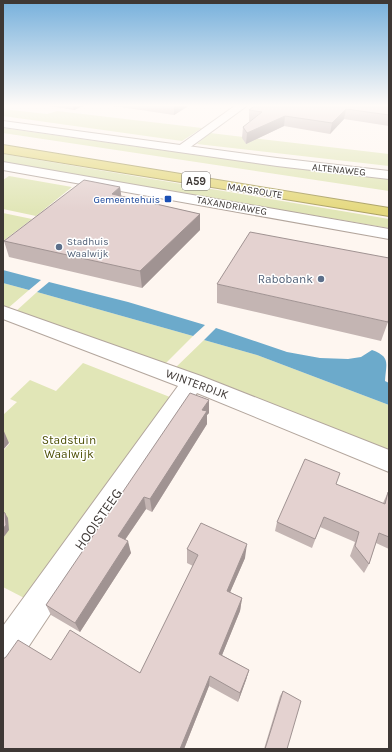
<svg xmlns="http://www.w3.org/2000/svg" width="392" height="752" font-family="Karla,sans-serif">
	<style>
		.green { fill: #e1e6b7 }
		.water { fill: #6caacb }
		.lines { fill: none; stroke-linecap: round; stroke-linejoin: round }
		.minor-casing { stroke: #b3a69d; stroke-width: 2 }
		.secondary-casing { stroke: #b3a69d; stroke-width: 2 }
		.motorway-casing { stroke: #aba165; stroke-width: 2 }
		.minor { fill: #fff; fill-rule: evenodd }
		.secondary { fill: #fff; fill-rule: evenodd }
		.motorway { fill: #e5d97f; fill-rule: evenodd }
		.wall { fill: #c4b5b3 }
		.shaded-wall { fill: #a09392 }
		.building { fill: #e4d2d0; stroke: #a09392 }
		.transit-dot { fill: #1a4fb4; stroke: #fff; stroke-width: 1.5 }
		.service-dot { fill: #5c6f8a; stroke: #fff; stroke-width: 1.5 }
		.labels { text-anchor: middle; stroke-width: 3; stroke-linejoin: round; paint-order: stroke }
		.far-street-label { font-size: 10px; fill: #3e3835; stroke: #fff }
		.far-transit-label { font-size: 10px; fill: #164399; stroke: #fff; text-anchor: end }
		.far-service-label { font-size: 10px; fill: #4e5e75; stroke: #fff; text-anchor: start }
		.shield { fill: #fff; stroke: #787472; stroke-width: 1 }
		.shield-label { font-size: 11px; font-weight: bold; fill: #3e3835 }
		.service-label { font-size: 12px; fill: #4e5e75; stroke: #fff; text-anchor: end }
		.street-label { font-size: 12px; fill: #3e3835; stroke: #fff }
		.park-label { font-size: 12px; fill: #4d4f05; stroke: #fff }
		.near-street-label { font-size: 14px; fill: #3e3835; stroke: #fff }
	</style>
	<rect width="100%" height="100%" fill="#fef6f0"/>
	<!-- green -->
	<path class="green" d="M3,109l44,5 10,-3 145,17 -20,13 -179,-25z
		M3,128l280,39 106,12v12l-386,-58z
		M210,133l179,21v12l-192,-22z
		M3,154l386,65v9l-386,-65z
		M9,176l63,11 -36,29 -33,-7v-29z
		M3,213l29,6 -29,22z
		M3,283l26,7 -22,19 -4,-1z
		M37,292l156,44 -30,30 -148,-54z
		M204,340l53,15 132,50v50l-216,-85z
		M83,363l92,36 -145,202 -27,-14v-136l7,-8 -7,-4v-24l14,-13 -7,-3 20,-19 26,11z"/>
	<!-- water -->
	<path class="water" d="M3,270l38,10 -12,10 -26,-7z
		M49,282l79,20 77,23 -12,11 -156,-44z
		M216,328l71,24 33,6 28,1 13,-2 11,-7c19,7 14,13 13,31l4,2v22l-132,-50 -53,-15z"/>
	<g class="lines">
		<!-- minor casing -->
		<g class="minor-casing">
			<path id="minor" d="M236,105h12l-63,46h-8l-2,-2 2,-2z
				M3,306l198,70 188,74v22l-192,-79 -182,274 -12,5v-46l175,-240 -175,-67z"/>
		</g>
		<!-- secondary casing -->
		<g class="secondary-casing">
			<path id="secondary" d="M3,121l274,37 112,13v8l-112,-13 -274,-39z
				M3,162l386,67v10l-386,-69z"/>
		</g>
		<!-- motorway casing -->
		<g class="motorway-casing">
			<path id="motorway" d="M3,145l386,63v8l-386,-63z"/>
		</g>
		<!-- minor -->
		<use href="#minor" class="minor"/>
		<!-- secondary -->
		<use href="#secondary" class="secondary"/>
		<!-- motorway -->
		<use href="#motorway" class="motorway"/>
	</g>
	<!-- wall -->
	<path class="wall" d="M44,105h41l-11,5z
		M107,105h83l-16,10z
		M389,105v21l-45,-7 -14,15 -46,-8 -38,18 -4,-6 1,-11 8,-6h-2v-11z
		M120,187l1,9 79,18v16l-58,58 -133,-31 -5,-16z
		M217,284l171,38 -7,19 -164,-38z
		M209,400v13l-2,2v9l-55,88 -6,-3 -21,31 6,13 -51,79 -29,-17 -5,-10z
		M336,484l47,19 5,-11h1v57l-13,-6 -7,21 -5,9 -14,-17 5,-14 -35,-15 -8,21 -37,-17 2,-9z
		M187,549l58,9 -15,34 12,6 -2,13 -18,44 27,15 -3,10 -8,22 -29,-16 -25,63h-181l48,-89 89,13 53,-107 -6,-3z
		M283,691l4,58h-23l16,-53z"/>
	<!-- shaded-wall -->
	<path class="shaded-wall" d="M73,105h12l-11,5z
		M174,105h16l-16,10z
		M346,109l-2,10 -14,15 2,-11z
		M285,116l-1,10 -38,18 1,-11z
		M120,187l2,14 -10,-7z
		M200,214v16l-58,58 -2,-17z
		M209,400v13l-2,2v9l-55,88 -2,-13 52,-89z
		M3,429l6,14 -6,7z
		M144,497l2,12 -26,38 -2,-11z
		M5,513l3,5 1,12 -6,8v-9z
		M128,541l3,12 -51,79 -5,-9z
		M247,544l-2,14 -20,46 2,-13z
		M242,598l-2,13 -22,54 1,-11z
		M249,670l-3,10 -8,22 2,-9z
		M210,676l-1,10 -25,63h-4z"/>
	<!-- building -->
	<path class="building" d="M256,105h133v10l-43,-6 -14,14 -47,-7 -38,17 -4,-6 19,-15 -13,-2z
		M84,180l36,7 -8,7 88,20 -60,57 -136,-30z
		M250,232l139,26v60l-1,4 -171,-38z
		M190,393l19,7 -7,10 5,1 -57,88 -6,-2 -26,39 10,5 -53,82 -29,-18z
		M305,459l35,14 -4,11 49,20 3,-12h1v45l-10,-4 -10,31 -14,-18 4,-14 -35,-15 -9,22 -38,-17z
		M3,512l2,1 1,12 -3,4z
		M201,523l46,21 -20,47 15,7 -23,56 30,16 -9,23 -30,-17 -30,73h-177v-90l3,-2 12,-17 33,20 19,-30 70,43 58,-118 -11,-6z
		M283,691l18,10 -14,48h-22z"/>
	<!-- sky -->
	<linearGradient id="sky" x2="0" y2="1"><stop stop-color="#76b0dc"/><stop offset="0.5" stop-color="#fffbf8"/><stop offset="1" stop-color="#fffbf8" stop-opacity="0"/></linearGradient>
	<rect width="392" height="211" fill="url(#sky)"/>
	<!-- markers -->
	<rect class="transit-dot" x="164" y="195" width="8" height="8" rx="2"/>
	<g class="service-dot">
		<circle cx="59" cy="247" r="4"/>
		<circle cx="321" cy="279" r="4"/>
	</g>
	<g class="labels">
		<!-- far-street labels -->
		<g class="far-street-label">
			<text transform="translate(339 169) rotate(6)" y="4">ALTENAWEG</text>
			<text transform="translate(255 190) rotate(9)" y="4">MAASROUTE</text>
			<text transform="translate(232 205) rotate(10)" y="4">TAXANDRIAWEG</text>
		</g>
		<!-- far-transit labels -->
		<g class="far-transit-label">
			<text x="160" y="203">Gemeentehuis</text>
		</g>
		<!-- far-service labels -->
		<g class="far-service-label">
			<text x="67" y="245">Stadhuis<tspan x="67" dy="12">Waalwijk</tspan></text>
		</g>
		<!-- shield labels -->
		<rect class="shield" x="182" y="172" width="28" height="18" rx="3"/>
		<g class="shield-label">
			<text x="196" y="185">A59</text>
		</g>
		<!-- service labels -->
		<g class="service-label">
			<text x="313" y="283">Rabobank</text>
		</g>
		<!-- street labels -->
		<g class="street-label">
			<text transform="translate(197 384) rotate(20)" y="4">WINTERDIJK</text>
		</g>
		<!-- park labels -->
		<g class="park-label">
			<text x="69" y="444">Stadstuin<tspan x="69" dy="14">Waalwijk</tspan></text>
		</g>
		<!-- near-street labels -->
		<g class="near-street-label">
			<text transform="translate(98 519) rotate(-55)" y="5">HOOISTEEG</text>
		</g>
	</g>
	<!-- border -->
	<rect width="392" height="752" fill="none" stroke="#3e3835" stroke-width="8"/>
</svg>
